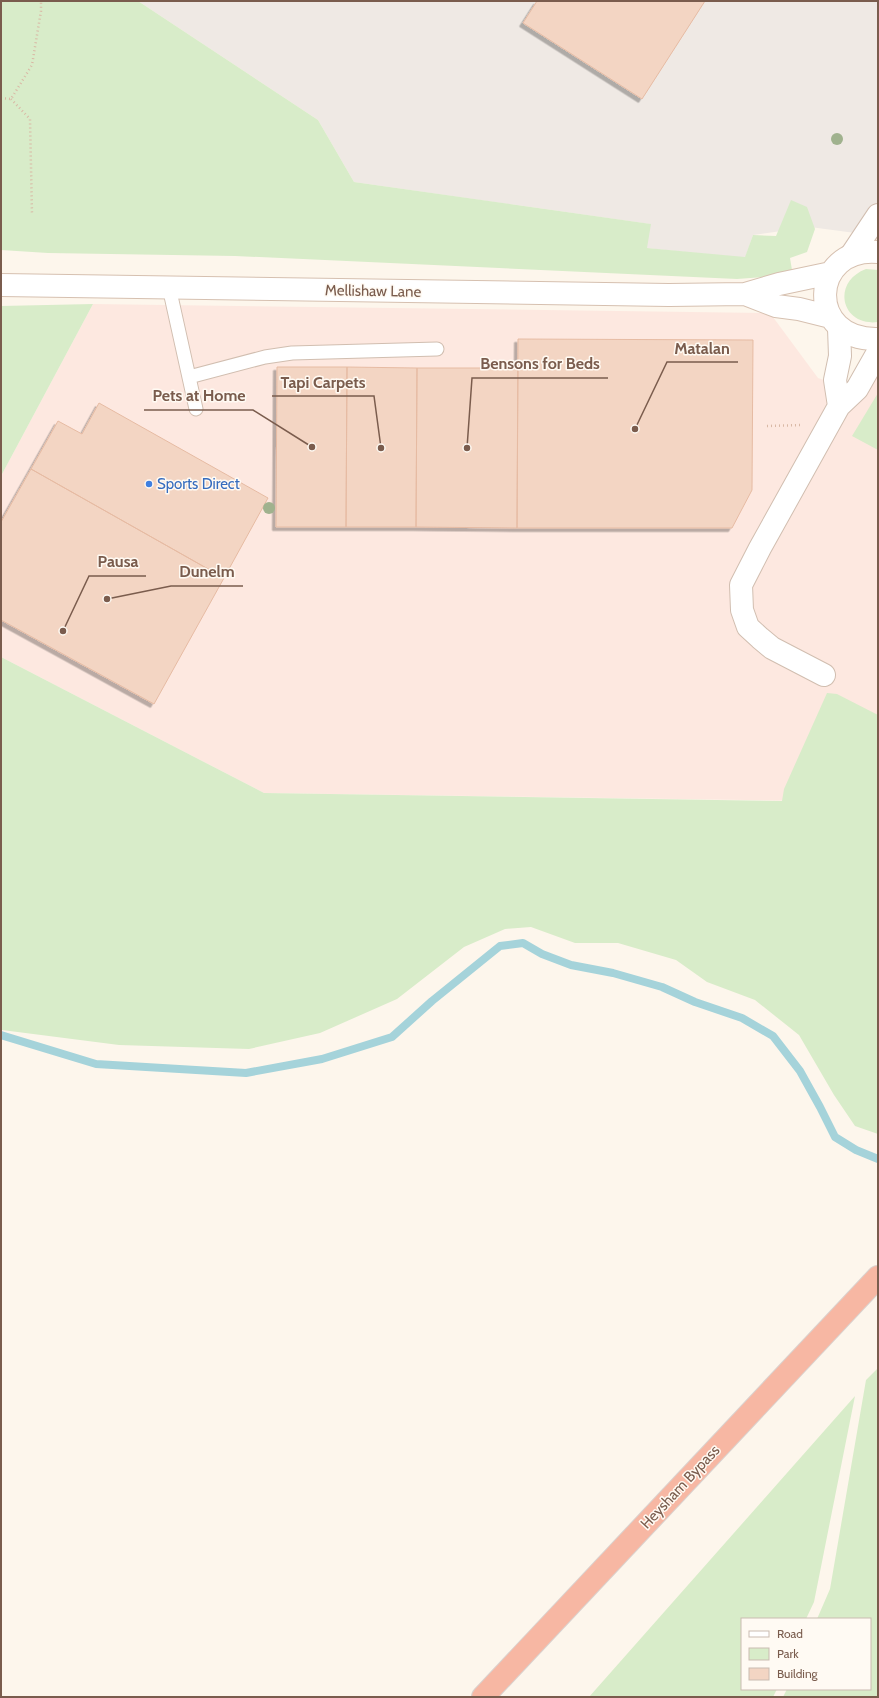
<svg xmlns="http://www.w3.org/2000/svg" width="879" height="1698" font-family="Cabin,sans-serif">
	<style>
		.commercial { fill: #fde8e0 }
		.industrial { fill: #efe9e4 }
		.green { fill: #d8ecc9 }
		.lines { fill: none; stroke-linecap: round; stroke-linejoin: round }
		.stream { stroke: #a5d3da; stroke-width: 8 }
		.building { fill: #f3d5c3; stroke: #e6bba3; filter: url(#shadow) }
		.lane-casing { stroke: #d1beb0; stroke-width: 15 }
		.street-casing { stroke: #d1beb0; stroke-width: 24 }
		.secondary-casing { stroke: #d6c0b0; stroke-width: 24 }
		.highway-casing { stroke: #dad1cd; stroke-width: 24 }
		.path { stroke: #d9b8a5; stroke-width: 2.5; stroke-dasharray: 1 3; stroke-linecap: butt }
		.lane { stroke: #fff; stroke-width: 13 }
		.street { stroke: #fff; stroke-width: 22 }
		.secondary { stroke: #fff; stroke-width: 22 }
		.highway { stroke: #f7b7a3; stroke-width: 22 }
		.tree { fill: #a0b28e }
		.shop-dot { fill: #3f7fe0; stroke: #fffaf3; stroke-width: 1.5 }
		.labels { text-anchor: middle; stroke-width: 3; stroke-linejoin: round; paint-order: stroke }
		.street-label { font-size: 15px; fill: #7a5c4d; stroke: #fffaf3 }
		.shop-label { font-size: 15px; fill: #366cbe; stroke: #fffaf3; text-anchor: start }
		.leader { fill: none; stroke: #7a5c4d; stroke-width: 1.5 }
		.callout-dot { fill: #7a5c4d; stroke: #fffaf3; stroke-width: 1.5 }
		.callout-label { font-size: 16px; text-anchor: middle; font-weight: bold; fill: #7a5c4d; stroke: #fffaf3; stroke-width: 3; stroke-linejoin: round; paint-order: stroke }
	</style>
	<defs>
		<filter id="shadow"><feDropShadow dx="-3.5" dy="3.5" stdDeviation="0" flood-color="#0004"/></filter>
	</defs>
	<rect width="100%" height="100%" fill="#fdf6ec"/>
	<!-- commercial -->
	<path class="commercial" d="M93,304l677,9 48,65 38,13 22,-21v432l-614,-9 -263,-136v-181z"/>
	<!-- industrial -->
	<path class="industrial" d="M138,1h740v235l-68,-9 -57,8 -8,23 -99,-10 4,-24 -296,-42 -36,-62z"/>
	<!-- green -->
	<path class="green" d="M1,1h137l180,119 36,62 297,42 -4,24 98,9 8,-22 23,1 15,-36 16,7 8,22 -8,23 -17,6 2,12 -28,7 -27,2 -502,-23 -187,-3 -47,-3z
		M866,269l12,1v52c-37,5 -47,-40 -12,-53z
		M93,304l-92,172v-170z
		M878,393v57l-26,-14z
		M1,657l263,136 518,8 2,-12 43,-96 10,1 41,21v419l-23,-8 -21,-31 -35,-60 -44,-35 -48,-18 -31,-22 -58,-17h-43l-44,-16 -26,2 -41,18 -67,52 -77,34 -71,16 -130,-4 -117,-15z
		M878,1368v329h-95l4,-8h83v-70h-53l13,-30 36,-209z
		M855,1396l-41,206 -8,17h-64v70h35l-4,8h-184z"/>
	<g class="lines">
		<!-- stream -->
		<path class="stream" d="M1,1035l95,29 150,9 76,-14 70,-22 40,-36 68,-55 23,-3 19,11 29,11 42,8 49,14 33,15 47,16 31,18 27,35 20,36 15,30 21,13 22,9"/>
	</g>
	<!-- building -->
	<path class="building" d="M537,1h168l-63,98 -119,-76z
		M518,339l235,1 -1,150 -20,38h-215z
		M277,367h70l-1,160h-70z
		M347,367l70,1 -1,159h-70z
		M417,368h101l-1,160 -101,-1z
		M99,403l169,95 -44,80 -193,-109 27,-48 24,13z
		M31,469l193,109 -70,126 -153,-84v-98z"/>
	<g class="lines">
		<!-- lane casing -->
		<g class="lane-casing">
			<path id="lane" d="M169,287l27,122
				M189,377l76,-20 27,-4 145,-4"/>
		</g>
		<!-- street casing -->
		<g class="street-casing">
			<path id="street" d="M852,254l26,-39
				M839,406l-4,-26 5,-24 -1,-28
				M824,675l-52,-27 -12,-10 -12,-11 -6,-17 -1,-25 19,-37 79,-142 18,-17 21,-37"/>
		</g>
		<!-- secondary casing -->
		<g class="secondary-casing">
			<path id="secondary" d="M878,252c-68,-6 -73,89 0,87
				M1,285l668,10 76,-1 34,-10 52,-11
				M745,294l31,12 23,3 32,8"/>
		</g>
		<!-- highway casing -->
		<g class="highway-casing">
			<path id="highway" d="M483,1697l395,-420"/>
		</g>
		<!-- path -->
		<path class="path" d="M1,98l10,1 21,-34 9,-54v-10
			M11,99l19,20 2,95
			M767,426l34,-1"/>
		<!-- lane -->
		<use href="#lane" class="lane"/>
		<!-- street -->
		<use href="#street" class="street"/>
		<!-- secondary -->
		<use href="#secondary" class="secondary"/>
		<!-- highway -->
		<use href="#highway" class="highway"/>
	</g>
	<!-- trees -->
	<g class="tree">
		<circle cx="837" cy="139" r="6"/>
		<circle cx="269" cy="508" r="6"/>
	</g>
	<!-- markers -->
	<circle class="shop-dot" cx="149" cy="484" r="4"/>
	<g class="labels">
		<!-- street labels -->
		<g class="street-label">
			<text transform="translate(373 291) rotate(1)" y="5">Mellishaw Lane</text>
			<text transform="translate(680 1487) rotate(-47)" y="5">Heysham Bypass</text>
		</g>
		<!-- shop labels -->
		<g class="shop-label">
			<text x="157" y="489">Sports Direct</text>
		</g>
	</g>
	<!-- callouts -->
	<path class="leader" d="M635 429L667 362H738M467 448L472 378H608M381 448L374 396H272M312 447L253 410H144M63 631L89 576H146M107 599L171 586H243"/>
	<g class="callout-dot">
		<circle cx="635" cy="429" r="4"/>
		<circle cx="467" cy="448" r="4"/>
		<circle cx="381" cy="448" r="4"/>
		<circle cx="312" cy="447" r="4"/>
		<circle cx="63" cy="631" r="4"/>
		<circle cx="107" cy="599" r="4"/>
	</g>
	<g class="callout-label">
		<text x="702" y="354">Matalan</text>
		<text x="540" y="369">Bensons for Beds</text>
		<text x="323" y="388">Tapi Carpets</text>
		<text x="199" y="401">Pets at Home</text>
		<text x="118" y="567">Pausa</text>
		<text x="207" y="577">Dunelm</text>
	</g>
	<!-- border -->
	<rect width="879" height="1698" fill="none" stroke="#7a5c4d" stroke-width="4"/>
	<!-- legend -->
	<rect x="741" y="1618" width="130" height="72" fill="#fffaf3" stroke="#cabbb1"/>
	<rect x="749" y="1631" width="20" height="6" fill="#ffffff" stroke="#cabbb1"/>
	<text x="777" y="1638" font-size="12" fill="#7a5c4d">Road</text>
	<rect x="749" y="1648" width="20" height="12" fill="#d8ecc9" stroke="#cabbb1"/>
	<text x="777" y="1658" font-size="12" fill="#7a5c4d">Park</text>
	<rect x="749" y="1668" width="20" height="12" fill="#f3d5c3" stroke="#cabbb1"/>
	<text x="777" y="1678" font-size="12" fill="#7a5c4d">Building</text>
</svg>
